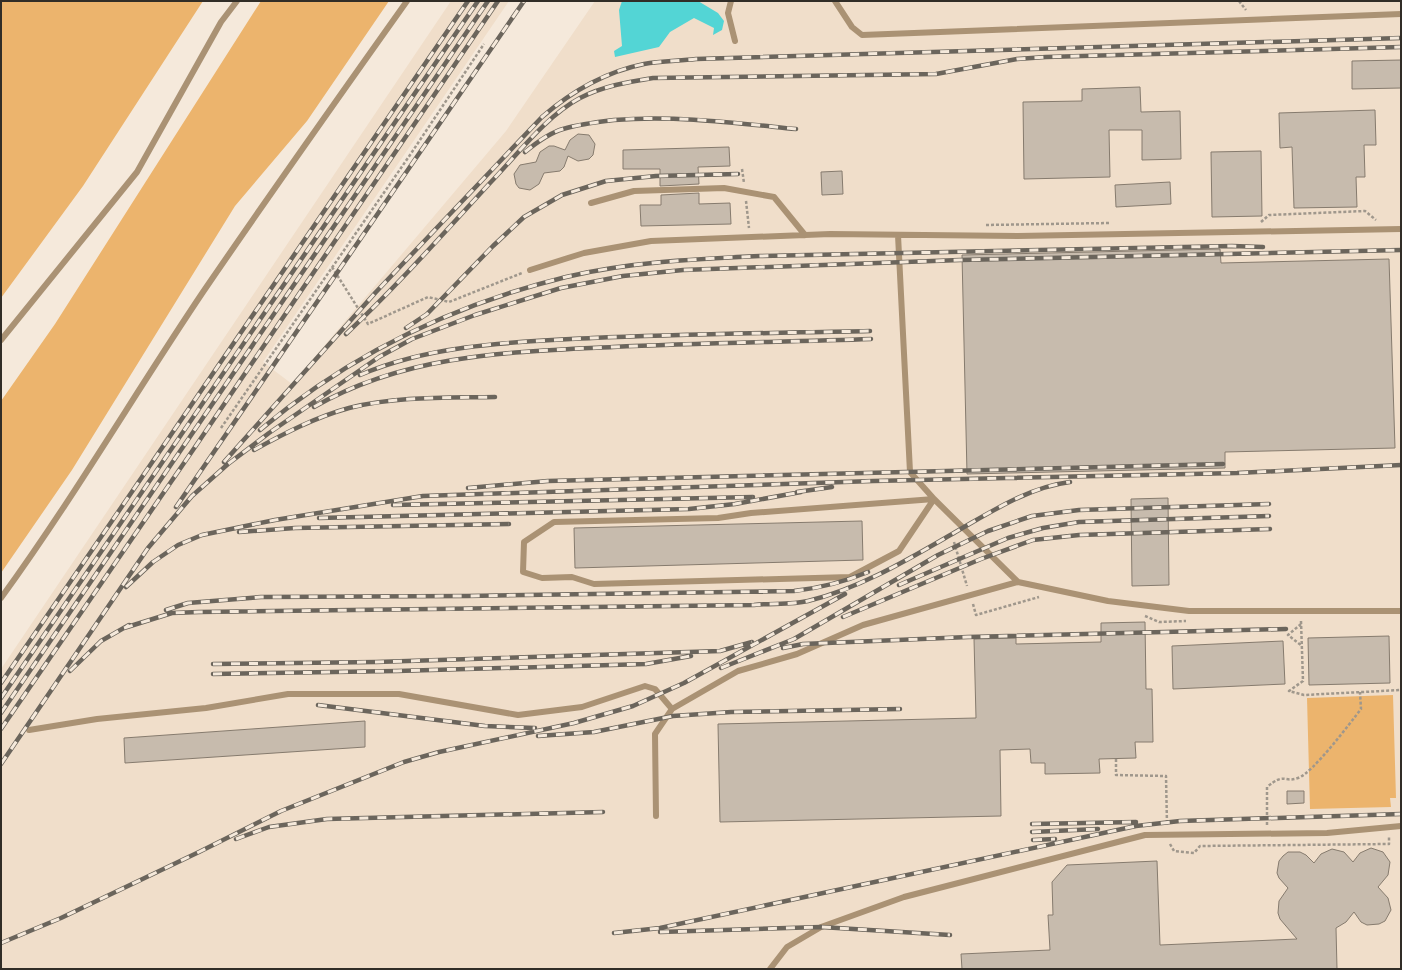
<svg xmlns="http://www.w3.org/2000/svg" width="1402" height="970" font-family="'Crimson Pro',serif">
	<style>
		.built { fill: #f0deca }
		.green { fill: #ecb46d }
		.water { fill: #53d5d5 }
		.building { fill: #c7bbad; stroke: #867b6e }
		.lines { fill: none; stroke-linecap: round; stroke-linejoin: round }
		.path { stroke: #9f978c; stroke-width: 2.5; stroke-dasharray: 3 2; stroke-linecap: butt }
		.lane { stroke: #aa9274; stroke-width: 6 }
		.rail-casing { stroke: #6b655c; stroke-width: 4.5 }
		.rail { stroke: #f5e9db; stroke-width: 3; stroke-dasharray: 9; stroke-linecap: butt }
	</style>
	<rect width="100%" height="100%" fill="#f5e9db"/>
	<!-- built -->
	<path class="built" d="M451,1h58l-246,361 29,22 214,-253 89,-130h806v968h-1400v-300z"/>
	<!-- green -->
	<path class="green" d="M1,1h202l-120,185 -82,112z
		M261,1h128l-82,120 -72,85 -163,264 -71,103v-172l54,-77z
		M1393,695l3,103h-6l1,9 -81,2 -3,-111z"/>
	<!-- water -->
	<path class="water" d="M622,1h76l20,12 6,8 -2,9 -9,5 1,-7 -20,-10 -24,14 -11,15 -44,10 -1,-6 8,-5 -3,-36z"/>
	<!-- building -->
	<path class="building" d="M1401,60v28l-49,1v-28z
		M1140,87l1,25 39,-1 1,48 -39,1v-30h-33l1,47 -86,2 -1,-77 59,-1v-12z
		M1375,110l1,35h-12l1,32h-9l1,30 -63,1 -2,-61 -12,1 -1,-35z
		M578,134l11,1 6,9 -2,11 -4,4 -11,2 -10,-5 -4,11 -4,4 -16,2 -5,11 -9,6 -11,-2 -3,-4 -2,-10 6,-9 16,-3 4,-10 9,-6h5l11,4 5,-10z
		M729,147l1,19 -32,1 1,17 -39,2v-17h-37v-19z
		M1261,151l1,65 -50,1 -1,-65z
		M842,171l1,23 -21,1 -1,-23z
		M1170,182l1,22 -55,3 -1,-22z
		M699,193v11l31,-1 1,21 -90,2 -1,-21h21v-10z
		M1220,249l1,14 168,-4 6,189 -170,4v16l-258,6 -5,-219z
		M1168,498l1,87 -37,1 -1,-87z
		M862,521l1,39 -288,8 -1,-40z
		M1145,622l1,67h6l1,53h-18l1,16 -37,1 1,14 -55,1v-11h-14l-1,-14 -30,1 1,66 -281,6 -2,-98 258,-6 -2,-79 42,-1v6l85,-2v-19z
		M1389,636l1,47 -81,2 -1,-47z
		M1283,641l2,43 -112,5 -1,-43z
		M365,721v26l-240,16 -1,-25z
		M1287,791h17v12l-17,1z
		M1371,848l12,4 7,10 -2,13 -10,12 10,11 3,12 -6,11 -6,3 -12,1 -6,-3 -7,-10 -8,10 -10,6 1,41h-375l-1,-15 89,-4 -2,-35h5l-1,-33 15,-17 90,-4 3,84 137,-6 -17,-20 -2,-6 1,-12 9,-13 -9,-10 -2,-5 2,-12 4,-5 5,-4h12l6,3 8,8 7,-9 11,-5 12,3 9,10 7,-9z"/>
	<g class="lines">
		<!-- path -->
		<path class="path" d="M1239,1l7,9
			M742,169l2,14
			M746,201l3,27
			M1261,222l8,-7 96,-4 11,9
			M986,225l123,-2
			M332,267l36,57 60,-27 21,5 73,-29
			M221,428l189,-273 74,-111
			M954,542l13,44
			M973,604l3,11 63,-18
			M1145,616l14,6 27,-1
			M1301,621l2,60 -14,10 15,4 97,-5
			M1301,624l-13,11 14,11
			M1116,759v16l50,1 1,49
			M1267,825v-38c18,-15 16,-4 31,-9 15,-5 52,-55 63,-69l-1,-17
			M1170,844l4,7 20,2 6,-7 189,-2v-8"/>
		<!-- lane -->
		<path class="lane" d="M731,1l-3,12 7,28
			M835,1l17,26 10,8 539,-21
			M591,203l43,-12 90,-3 50,9 31,38
			M898,235l12,237 24,27 84,83 90,19 81,10h212
			M530,270l54,-17 67,-12 179,-7 188,2 383,-7
			M1,340l136,-168 84,-150 16,-21
			M934,499l-35,52 -49,26 -256,7 -22,-7 -30,1 -19,-6 1,-30 30,-20 164,-4 33,-5z
			M1,598c72,-99 134,-205 202,-306 67,-98 135,-194 204,-291
			M29,730l68,-11 109,-11 82,-14h111l119,21 64,-8 63,-21 10,3 17,20
			M656,816l-1,-82 17,-25 66,-38 59,-17 66,-29 155,-43
			M770,969l17,-22 34,-20 83,-30 241,-62 182,-2 74,-7"/>
		<!-- rail casing -->
		<g class="rail-casing">
			<path id="rail" d="M525,152c11,-9 24,-19 38,-23 17,-5 34,-7 51,-9 61,-5 122,3 182,9
				M406,328l21,-14 66,-68 31,-29 38,-22 44,-14 50,-5 82,-2
				M346,334c50,-47 97,-100 144,-151 27,-28 56,-67 90,-85 23,-12 48,-16 73,-20l283,-4 81,-15 29,-2 355,-10
				M360,375c72,-31 155,-33 232,-37 92,-4 185,-5 278,-7
				M314,407c93,-53 195,-55 299,-60 86,-4 172,-5 258,-8
				M260,430c89,-75 192,-125 306,-153 63,-15 130,-18 195,-21l471,-10 31,1
				M254,450c31,-17 62,-33 95,-42 48,-12 98,-10 146,-11
				M224,462l152,-170 166,-175c30,-26 63,-45 102,-53 17,-3 35,-3 52,-5l705,-21
				M468,488l80,-7 675,-17
				M797,492l35,-5
				M393,505l360,-8
				M176,507l348,-506
				M319,518l370,-9 46,-5 66,-12
				M239,532l56,-4 214,-4
				M899,585l109,-47 35,-10 36,-6 190,-6
				M126,587l27,-25 25,-17 24,-10 73,-15 148,-24 450,-15 364,-8 164,-8
				M166,610l22,-7 73,-6 206,-1 327,-5c26,-3 50,-9 74,-19
				M843,617l138,-58 52,-19 46,-5 191,-6
				M124,628l48,-15 27,-1 555,-7c17,-2 37,0 54,-4 54,-13 104,-44 151,-71 35,-20 71,-43 111,-48
				M783,648l20,-4 165,-7 318,-8
				M213,664l163,-2 344,-11 32,-9
				M721,668l73,-29 144,-84 50,-24 44,-15 47,-6 190,-6
				M70,671l31,-30 28,-16
				M213,674l184,-3 249,-7 45,-8
				M1,683l467,-682
				M1,698l477,-697
				M318,705l167,21 50,2
				M1,713l487,-712
				M1,729l194,-282 303,-446
				M538,736l56,-4 79,-16 58,-4 169,-3
				M1,764l147,-216 44,-52 36,-32 41,-31 110,-76 33,-18 63,-24 86,-27 62,-12 60,-6 277,-10 441,-10
				M1032,824l104,-2
				M1032,832l66,-3
				M236,839l33,-12 58,-8 276,-7
				M1033,840l22,-1
				M660,932l161,-5 129,8
				M614,933l46,-5 476,-102 44,-5 221,-7
				M1,943l60,-25 138,-66 82,-41 123,-49 35,-10 135,-29 59,-17 51,-23 161,-89"/>
		</g>
		<!-- rail -->
		<use href="#rail" class="rail"/>
	</g>
	<!-- border -->
	<rect width="1402" height="970" fill="none" stroke="#312d27" stroke-width="4"/>
</svg>
